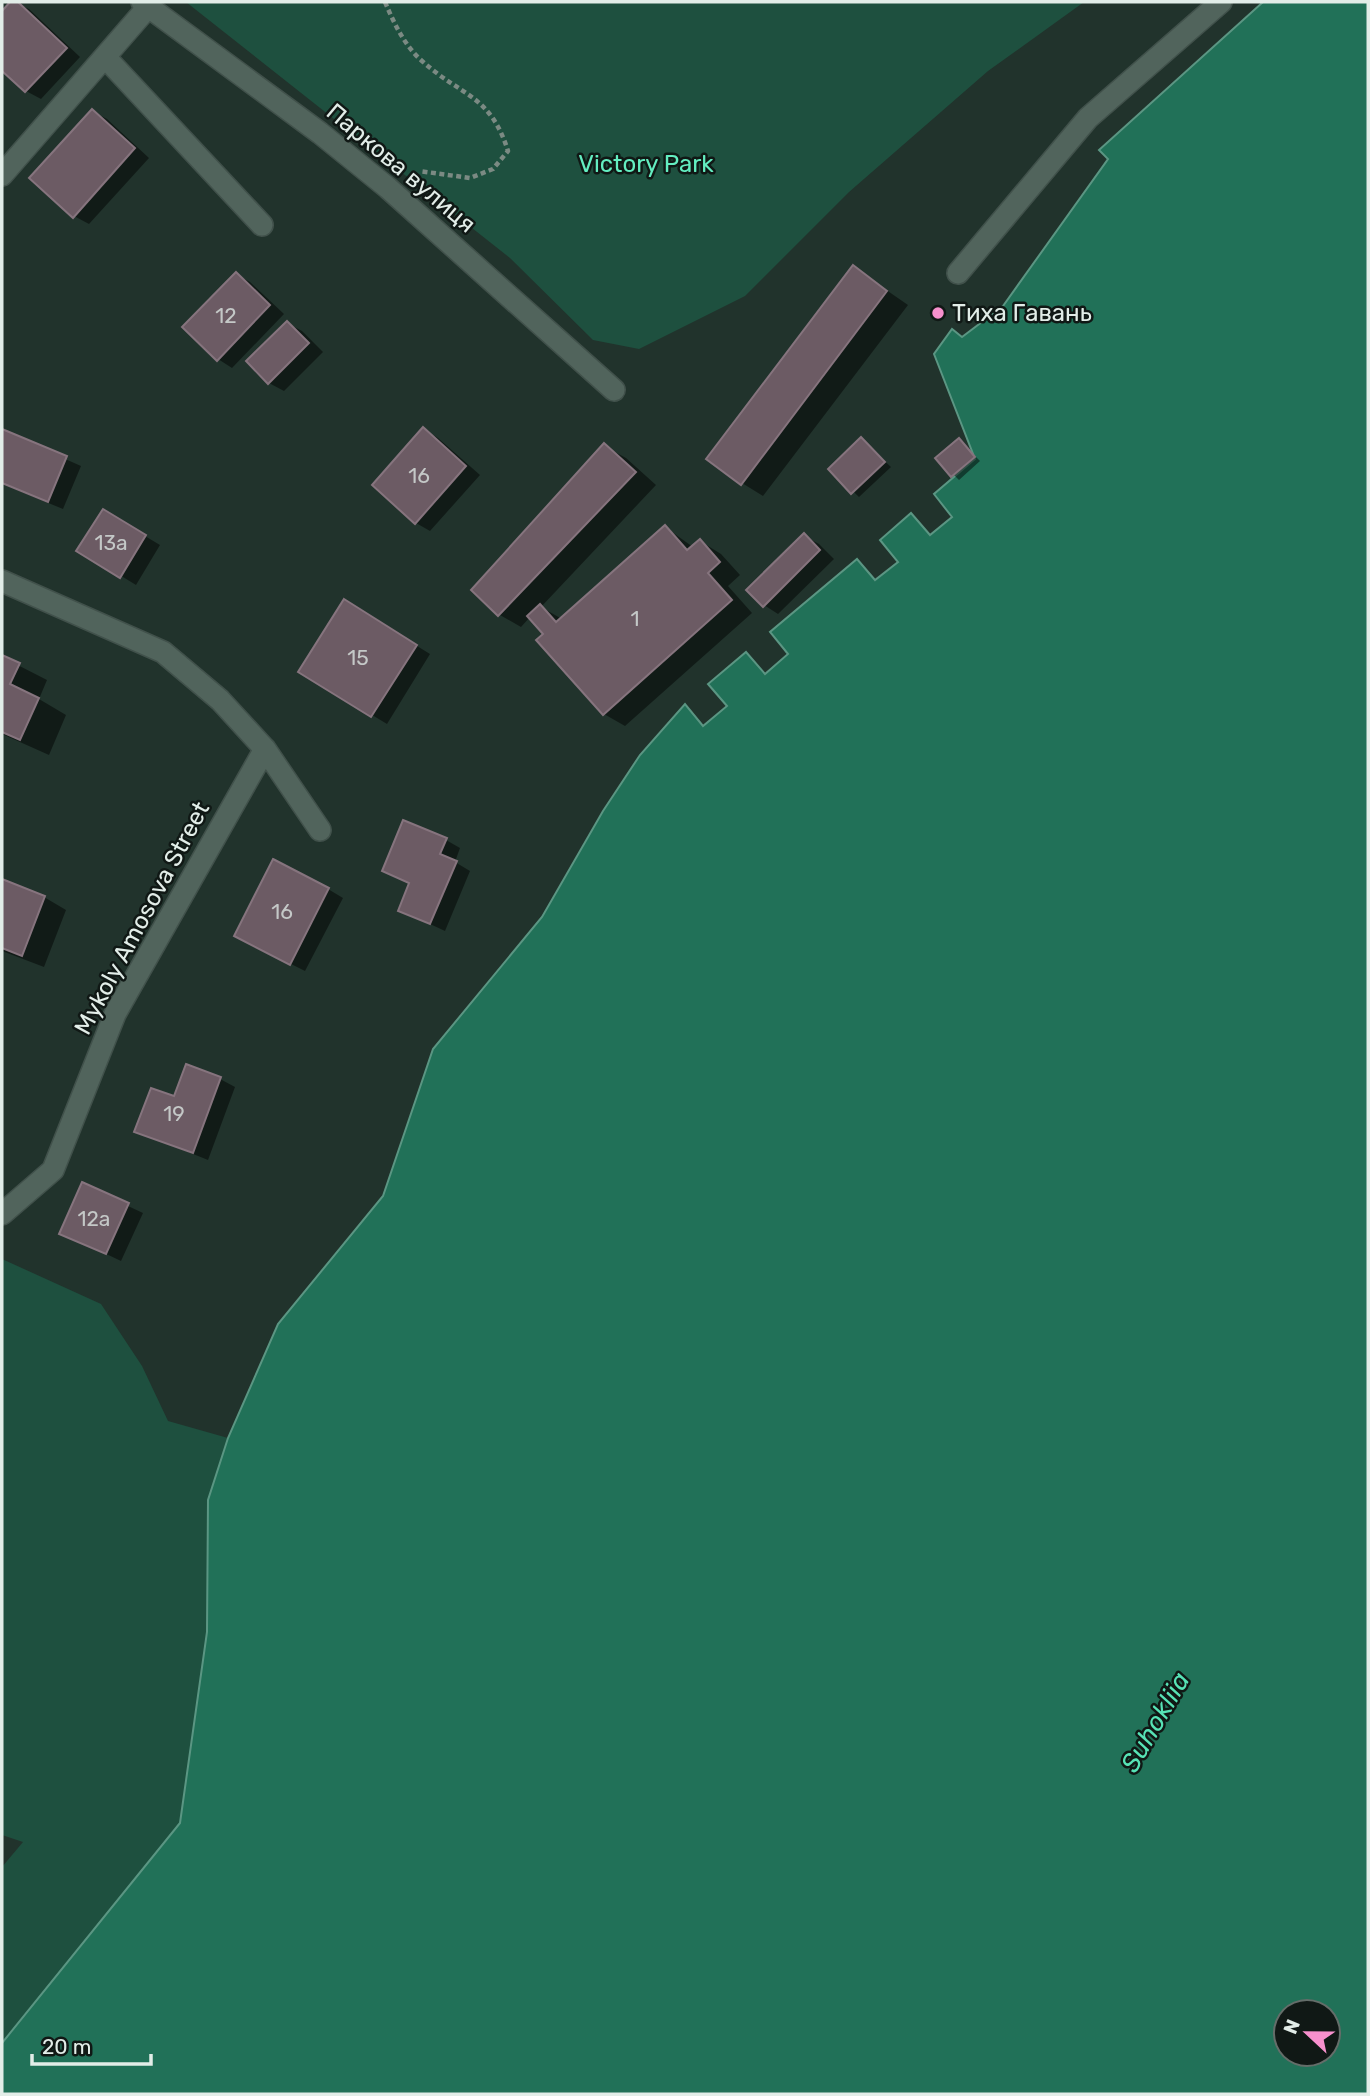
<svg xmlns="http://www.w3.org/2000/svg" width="1370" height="2096" font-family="Rubik,sans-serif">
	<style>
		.green { fill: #1e503f }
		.water { fill: #217158; stroke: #5b9683; stroke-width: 2; fill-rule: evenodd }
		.shadow { fill: #0007 }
		.building { fill: #6c5b64; stroke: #86747e; stroke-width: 2 }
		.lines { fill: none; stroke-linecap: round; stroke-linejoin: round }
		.minor-casing { stroke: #41514b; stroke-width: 24 }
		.path { stroke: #7b8a83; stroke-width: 4.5; stroke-dasharray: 5 3.5; stroke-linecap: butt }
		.minor { stroke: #51645c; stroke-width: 21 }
		.poi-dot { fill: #f790cd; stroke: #101815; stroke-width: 2.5 }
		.labels { text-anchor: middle; stroke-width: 5; stroke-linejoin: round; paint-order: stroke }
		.number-label { font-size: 21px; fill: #c4c8c7 }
		.park-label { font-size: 24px; fill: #63edc0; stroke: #101815 }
		.street-label { font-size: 24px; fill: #e2ede8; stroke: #101815 }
		.poi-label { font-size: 24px; fill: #e2ede8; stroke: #101815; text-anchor: start }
		.water-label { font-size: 26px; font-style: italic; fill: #57e3b6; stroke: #101815 }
	</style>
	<rect width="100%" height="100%" fill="#21332c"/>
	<!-- green -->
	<path class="green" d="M186,2h898l-96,69 -139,121 -104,104 -106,53 -46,-9 -83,-82z
		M2,1259l99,45 41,62 26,55 60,17 -20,62 -1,132 -27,191 -178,220v-176l21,-25 -21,-7z"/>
	<!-- water -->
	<path class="water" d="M1263,2h105v2092h-1366v-51l178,-220 27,-191 1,-132 20,-62 50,-114 105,-128 50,-147 109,-132 61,-106 37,-56 45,-51 18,22 24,-20 -19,-22 38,-32 19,22 23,-20 -18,-22 87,-73 18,21 23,-18 -18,-22 31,-27 19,22 22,-18 -18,-23 41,-35 -41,-105 18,-25 10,8 41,-31 105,-147 -9,-9zM1286,2012h42v42h-42z"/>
	<!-- shadow -->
	<path class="shadow" d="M13,2l16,7 51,48 -39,42 -15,-8 -24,-23v-54z
		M92,111l15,8 42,39 -60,66 -15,-8z
		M853,267l55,38 -145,191 -21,-13z
		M236,274l14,8 34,32 -52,54 -14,-9z
		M287,323l15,8 21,21 -39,39 -15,-8 -21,-22z
		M424,429l14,9 42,37 -50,56 -14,-8z
		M2,431l79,35 -18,43 -61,-25z
		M861,439l30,28 -32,30 -29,-28z
		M959,440l21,21 -21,19 -22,-22z
		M604,446l22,12 30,27 -115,122 21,12 103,-92 28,20 7,-6 21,13 19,21 -12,11 24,27 -127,113 -21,-12 -74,-97 -9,10 -21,-12 -27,-25z
		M103,511l57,34 -24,40 -57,-35z
		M804,536l15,8 15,15 -56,55 -14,-9z
		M359,610l71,44 -43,70 -86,-52z
		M2,657l45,23 -8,19 27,16 -17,40 -47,-21z
		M446,840l14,8 -5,14 15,9 -25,60 -45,-21 11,-26 -27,-13z
		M2,881l42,16 22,13 -22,57 -42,-16z
		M328,889l15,9 -38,73 -54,-27z
		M220,1079l15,8 -27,73 -72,-29 39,-33z
		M83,1185l60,28 -22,48 -59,-28z"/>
	<!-- building -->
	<path class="building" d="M10,2h8l49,46 -42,44 -23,-21v-60z
		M92,109l43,39 -62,70 -44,-40z
		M853,265l34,26 -146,194 -35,-26z
		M236,272l34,33 -53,56 -35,-34z
		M287,321l22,22 -41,41 -22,-23z
		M423,427l43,39 -51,58 -43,-39z
		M2,429l65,27 -19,46 -46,-19z
		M861,437l24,25 -34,32 -23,-25z
		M959,438l16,19 -24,20 -16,-19z
		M604,443l32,29 -138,144 -27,-26z
		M103,509l43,26 -26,43 -44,-27z
		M665,525l22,25 13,-11 20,23 -12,11 24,27 -129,115 -67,-75 7,-6 -16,-18 13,-12 16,18z
		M804,533l16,17 -57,57 -17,-17z
		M344,599l73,46 -46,72 -73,-45z
		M2,655l18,8 -10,21 29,14 -19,42 -18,-8z
		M403,820l44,18 -7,16 17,7 -27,63 -32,-13 11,-28 -27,-12z
		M273,859l56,29 -39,77 -56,-29z
		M2,879l43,17 -23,60 -20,-8z
		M186,1064l35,13 -28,76 -59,-21 17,-44 23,8z
		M82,1182l47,21 -23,51 -47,-20z"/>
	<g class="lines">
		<!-- minor casing -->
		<g class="minor-casing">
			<path id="minor" d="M142,2l178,131 68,55 226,202
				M105,57l157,168
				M2,175l146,-168
				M958,273l130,-155 133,-116
				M2,581l161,71 57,48 45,49 55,81
				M2,1214l51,-44 62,-156 150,-265"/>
		</g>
		<!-- path -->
		<path class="path" d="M385,2c9,21 19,43 37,59 40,36 68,33 86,90l-15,18 -23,9 -51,-7"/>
		<!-- minor -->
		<use href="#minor" class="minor"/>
	</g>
	<!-- markers -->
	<circle class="poi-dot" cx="938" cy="313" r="7"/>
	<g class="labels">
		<!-- number labels -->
		<g class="number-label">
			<text x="226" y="323">12</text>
			<text x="419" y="483">16</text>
			<text x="111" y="550">13а</text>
			<text x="635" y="626">1</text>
			<text x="358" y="665">15</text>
			<text x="282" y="919">16</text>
			<text x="174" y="1121">19</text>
			<text x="94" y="1226">12а</text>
		</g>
		<!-- park labels -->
		<g class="park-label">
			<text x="646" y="172">Victory Park</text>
		</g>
		<!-- street labels -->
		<g class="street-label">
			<text transform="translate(401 168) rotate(40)" y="8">Паркова вулиця</text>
			<text transform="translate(142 918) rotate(-62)" y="8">Mykoly Amosova Street</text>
		</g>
		<!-- poi labels -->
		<g class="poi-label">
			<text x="952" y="321">Тиха Гавань</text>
		</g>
		<!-- water labels -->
		<g class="water-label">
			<text transform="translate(1155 1722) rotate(-60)" y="9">Suhokliia</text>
		</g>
	</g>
	<!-- border -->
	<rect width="1370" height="2096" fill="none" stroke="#e2ede8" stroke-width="7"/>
	<!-- north arrow -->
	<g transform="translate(1307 2033) rotate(292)"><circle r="33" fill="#101815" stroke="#646d69" stroke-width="2"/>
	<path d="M0-5L12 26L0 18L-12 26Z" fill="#f790cd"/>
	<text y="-10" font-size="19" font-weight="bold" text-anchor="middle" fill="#e2ede8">N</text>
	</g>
	<!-- scale -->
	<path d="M32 2054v10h119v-10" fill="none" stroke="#e2ede8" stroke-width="3.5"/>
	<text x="42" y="2054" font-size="21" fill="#e2ede8" stroke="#101815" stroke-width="5" paint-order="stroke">20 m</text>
</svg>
